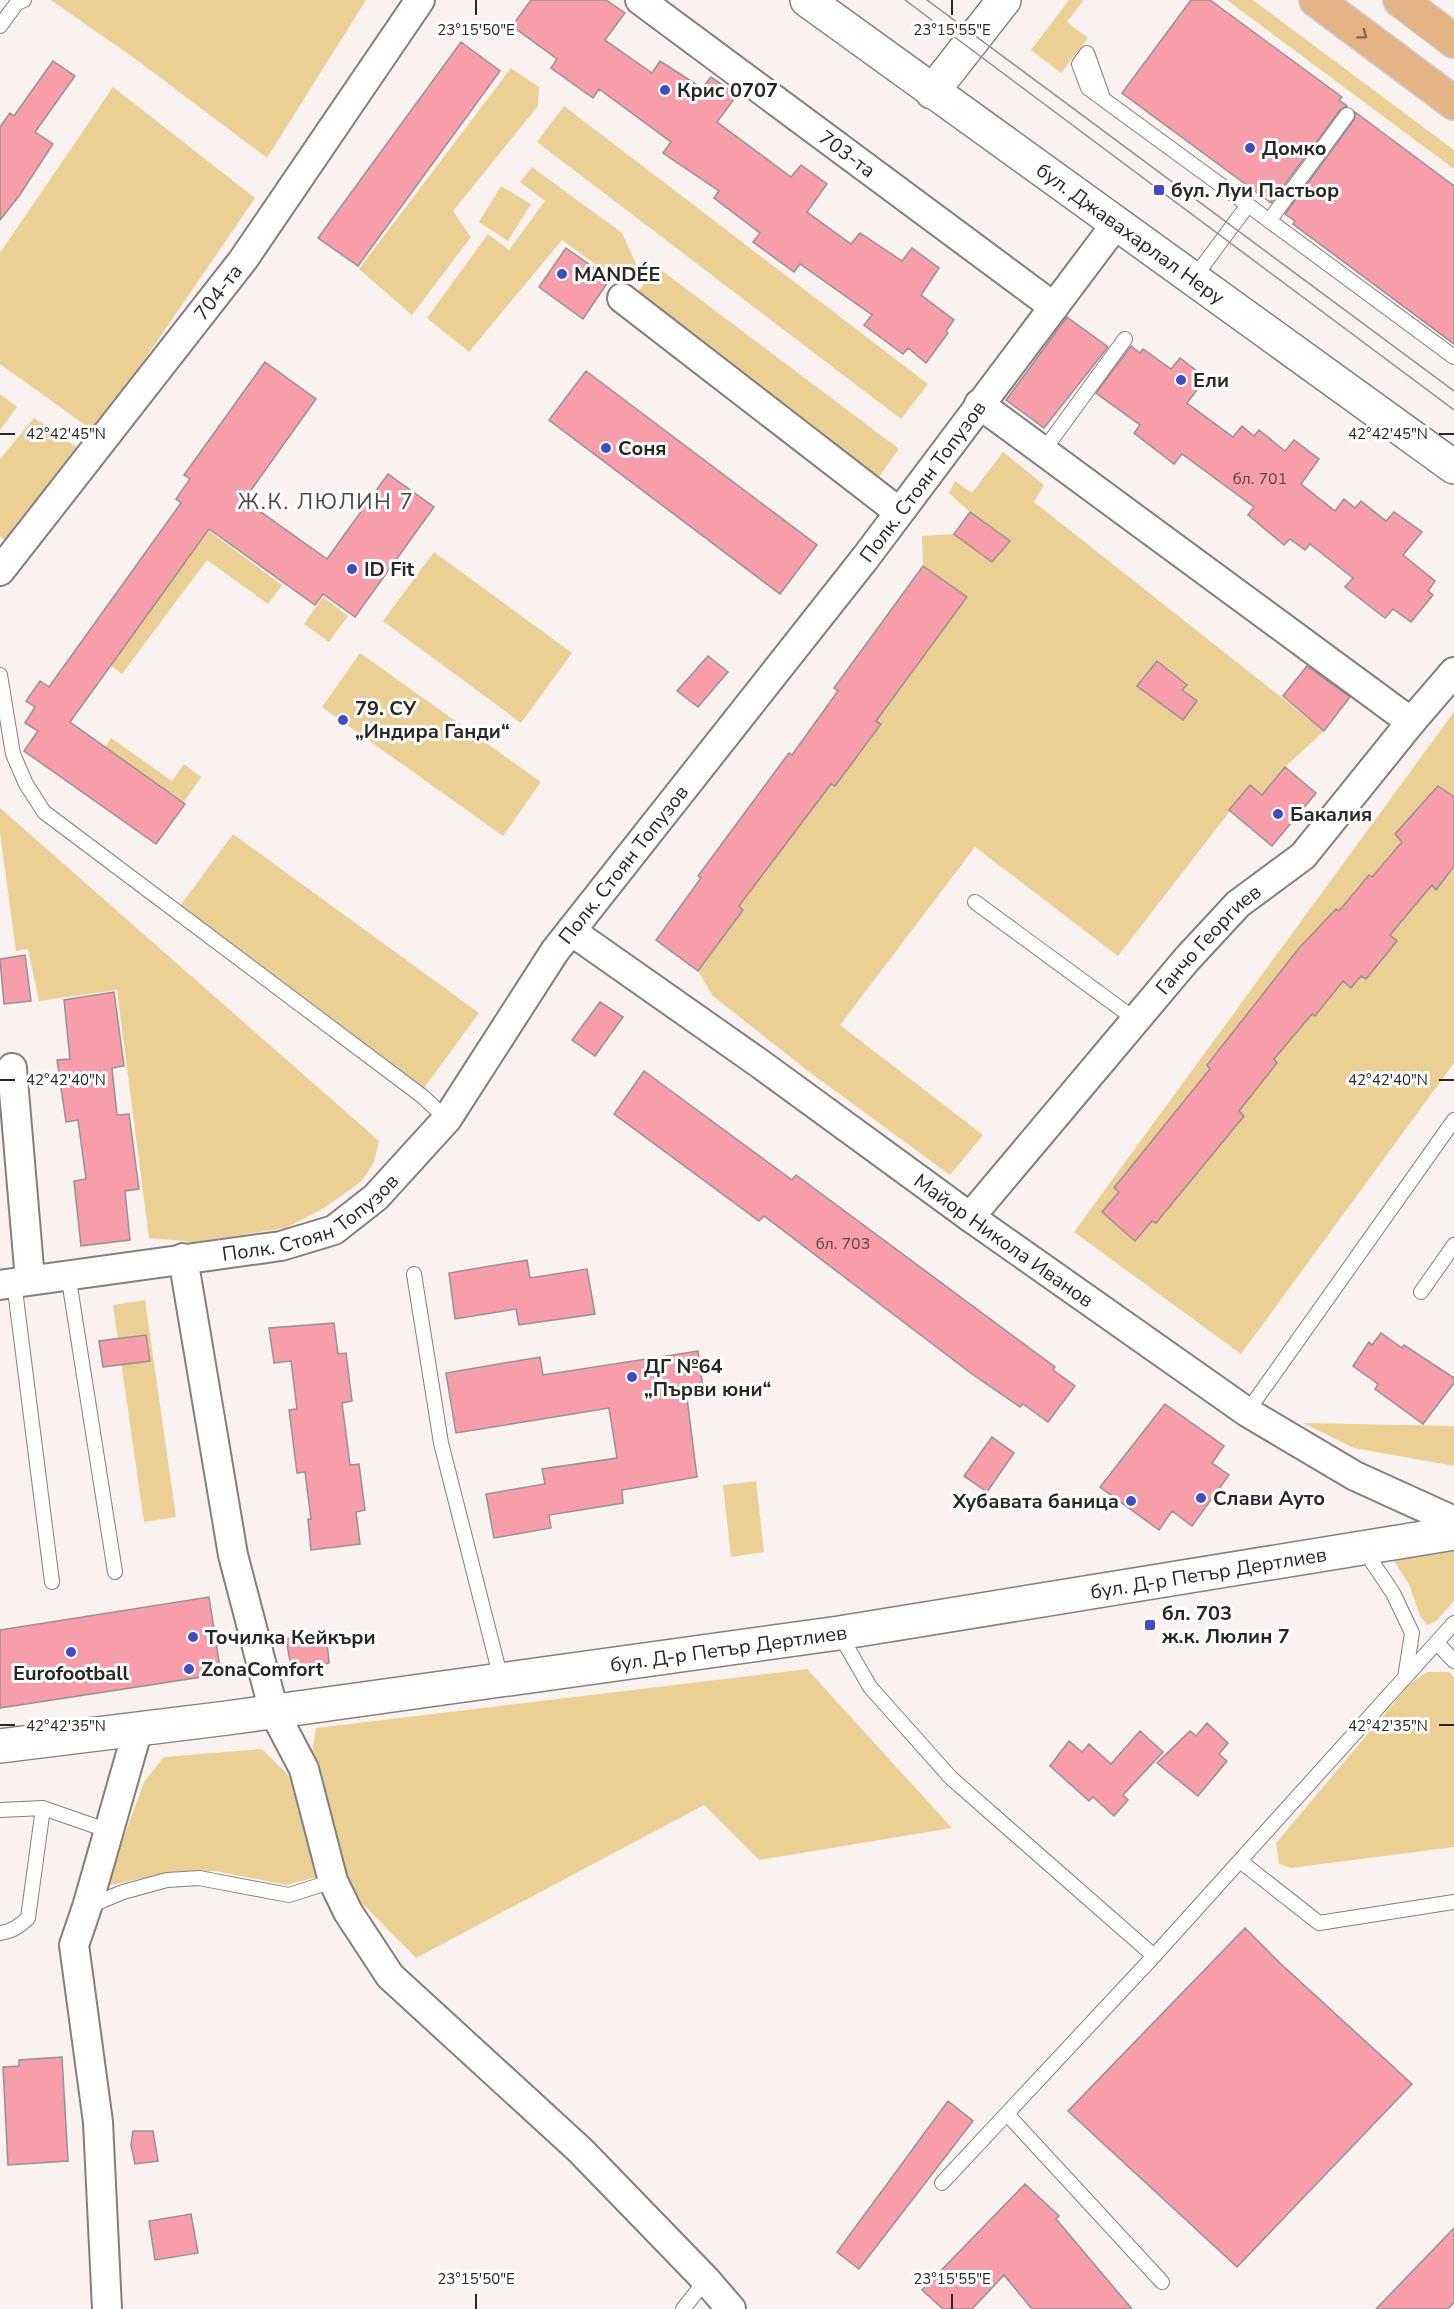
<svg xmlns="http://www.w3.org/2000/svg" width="1454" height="2309" font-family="'Nunito Sans',sans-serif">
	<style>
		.green { fill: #eccf94 }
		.building { fill: #f89eaa; stroke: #979091; stroke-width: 1.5 }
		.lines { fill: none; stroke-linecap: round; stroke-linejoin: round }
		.service-casing { stroke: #847e7c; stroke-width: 16 }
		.minor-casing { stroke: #847e7c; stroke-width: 32 }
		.tertiary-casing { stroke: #847e7c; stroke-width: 36 }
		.secondary-casing { stroke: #847e7c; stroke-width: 36 }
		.primary-casing { stroke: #d0cfcf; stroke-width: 36 }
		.service { stroke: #fff; stroke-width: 14 }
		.minor { stroke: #fff; stroke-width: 28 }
		.tertiary { stroke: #fff; stroke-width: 33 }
		.secondary { stroke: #fff; stroke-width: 33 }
		.primary { stroke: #e4b386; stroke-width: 33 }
		.tram { stroke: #938f8d; stroke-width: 1.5 }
		.oneway { stroke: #7d6651 }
		.ticks { fill: none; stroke: #292726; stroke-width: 2 }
		.poi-dot { fill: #404cc0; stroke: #fff; stroke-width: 2 }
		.labels { text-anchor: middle; stroke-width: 6; stroke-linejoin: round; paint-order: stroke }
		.number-label { font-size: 16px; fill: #5d4547 }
		.poi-label { font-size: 20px; font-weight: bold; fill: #292726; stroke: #fff; text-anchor: start }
		.street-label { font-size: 20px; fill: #292726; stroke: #fff }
		.quarter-label { font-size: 22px; letter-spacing: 1.5px; fill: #4d4746; stroke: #fff }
		.ticks-label { font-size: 15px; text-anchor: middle; fill: #292726; stroke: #fff; stroke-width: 6; stroke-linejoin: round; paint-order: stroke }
	</style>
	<rect width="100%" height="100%" fill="#f9f2f0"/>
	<!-- green -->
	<path class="green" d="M51,0h315l-99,158 -126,-95z
		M1069,0h15l-17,22 21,16 -27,35 -30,-23z
		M1227,0h26l201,150v19z
		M511,68l28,19 -1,19 -85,105 18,26 -59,78 -53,-46z
		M113,87l142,111 -160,234 -95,-68v-111z
		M564,106l364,278 -27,35 -364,-277z
		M532,167l90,66 14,31 -14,20 -60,-44 -93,112 -42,-34 61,-84 21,16 36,-49 -25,-19z
		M501,186l30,18 -23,37 -29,-19z
		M657,267l242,182 -20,28 -243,-183z
		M0,394l17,13 -17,23z
		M34,418l48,33 -74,92 -8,-7v-77z
		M1003,452l41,33 -10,17 290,229 -39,36 -23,28 -12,-10 -132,171 -143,-109 -135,178 143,110 -33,40 -142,-104 -95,-75 -15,-25 45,-61 -4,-4 3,-3 89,-119 4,2 45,-62 -4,-3 90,-124 -43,-31 -1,-30 32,-2 38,28 18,-21 -40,-29 -21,-19 6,-12 17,12z
		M209,531l73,54 -14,19 -61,-44 -85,114 -12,-9z
		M434,552l138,101 -51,70 -138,-102z
		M323,597l25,19 -19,26 -25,-18z
		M360,653l181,129 -38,54 -181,-129z
		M1454,712v351l-213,291 -167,-122z
		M111,738l61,43 12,-17 17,13 -17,25 -79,-55z
		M0,808l379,333 -5,21 -12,19 -38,27 -38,20 -91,14 -46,-4 -32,-248 -78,11 -11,-52 -12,2 -16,-118z
		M233,834l246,179 -55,75 -246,-179z
		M145,1300l31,217 -32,5 -31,-217z
		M1303,1423l151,3v40l-100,-18z
		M756,1481l8,71 -33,5 -8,-72z
		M1454,1541v60l-18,20 -9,4 -7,-9 -11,-32 -17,-26z
		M807,1669l145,159 -193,32 -55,-55 -288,153 -75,-76 -31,-117 6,-37z
		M1427,1672h22l5,5v170l-163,21 -12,-4 -3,-21 133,-158z
		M262,1749l30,30 28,97 -33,9 -72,-14 -48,2 -61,13 38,-104 20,-25z"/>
	<!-- building -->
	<path class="building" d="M531,0h75l19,13 -20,27 47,33 8,-12 42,27 9,-11 26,18 -20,27 74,55 10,-12 26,19 -20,28 44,32 9,-11 42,28 10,-13 27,20 -18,27 33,25 -8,11 2,2 -22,30 -18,-15 -5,6 -39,-29 8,-10 -72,-51 -6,8 -41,-30 7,-9 -46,-35 5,-7 -56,-38 8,-11 -72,-53 -6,9 -42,-30 6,-9 -45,-33z
		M1191,0h19l132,97 -3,3 8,6 -7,4 -69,93 -149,-110z
		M461,42l39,29 -142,195 -40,-28z
		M53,61l22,15 -40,56 18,12 -34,52 -19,24v-93l10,-14 4,3z
		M1355,112l99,74v158l-161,-120 2,-3 -10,-7 69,-94z
		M566,248l44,31 -27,40 -44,-32z
		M1067,317l41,30 -64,81 -38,-28z
		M1131,346l9,7 3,-4 28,20 9,-11 26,20 -19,25 46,34 9,-11 12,10 5,-6 26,21 9,-11 25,19 -18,25 34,27 9,-12 11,9 6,-7 25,20 8,-9 28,20 -19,23 32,26 -7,10 5,4 -22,27 -18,-13 -8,9 -40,-31 8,-9 -43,-34 -5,6 -15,-11 -6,6 -36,-30 6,-8 -72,-53 -8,10 -40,-31 6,-8 -44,-32z
		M265,362l51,37 -72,101 83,59 61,-85 46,33 -79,110 -32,-23 -8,11 -106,-76 -139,193 115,82 -29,40 -132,-93 14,-20 -13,-8 10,-16 -9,-6 14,-20 9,6 132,-184 -5,-4 14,-20 -6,-4z
		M586,371l231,174 -37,49 -231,-174z
		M970,512l40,29 -18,21 -38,-28z
		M923,566l44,31 -91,124 5,3 -46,62 -4,-2 -92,122 4,4 -45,61 -42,-31 45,-62 -3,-2 91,-123 3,2 46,-64 -4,-3z
		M708,656l20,16 -30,35 -21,-16z
		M1157,661l30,24 -5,5 15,11 -14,19 -46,-34z
		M1307,666l43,31 -26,34 -41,-35z
		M1285,767l31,26 -44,53 -43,-36 21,-25 12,10z
		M1438,786l16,11v69l-18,24 -4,-5 -42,50 7,6 -31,38 -5,-3 -10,12 -8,-7 -28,35 -3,-2 -38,45 3,4 -38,48 5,5 -88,107 -4,-2 -17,20 -33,-29 17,-20 -5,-4 96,-119 -3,-4 93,-118 36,-38 3,2 30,-36 3,2 30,-35 -7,-8z
		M25,955l6,46 -27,3 -4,-45z
		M114,992l10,74 -12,2 5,47 12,-1 10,75 -14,2 5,49 -49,6 -7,-65 12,-2 -8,-59 -12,2 -9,-62 13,-1 -6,-59z
		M600,1002l23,15 -28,39 -23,-16z
		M644,1071l148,109 4,-5 259,192 -2,3 22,16 -27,36 -25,-18 -3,3 -48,-33 -208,-158 -5,5 -145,-107z
		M527,1260l3,18 57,-9 8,45 -76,11 -3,-16 -61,10 -6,-46z
		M334,1323l4,31 8,-1 6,48 -10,2 8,62 9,-1 6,46 -9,2 4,32 -49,6 -3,-31h3l-6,-47 -8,1 -8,-63 8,-1 -6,-48 -17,2 -5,-35z
		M1381,1333l21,15 2,-3 50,33v5l-31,41 -48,-35 3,-5 -25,-18 16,-24 3,3z
		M146,1335l4,26 -47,6 -4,-26z
		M698,1351l6,44 -17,3 10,79 -75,13 1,13 -74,12 2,13 -57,10 -8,-44 59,-10 -3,-15 75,-11 -8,-50 -153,25 -10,-60 94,-16 3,18z
		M1165,1404l59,42 -12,17 17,12 -37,51 -20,-15 -13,19 -59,-43z
		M992,1437l22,16 -27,39 -23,-16z
		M209,1597l12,77 -221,34v-78z
		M326,1631l3,32 -37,9 -6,-33z
		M1207,1723l21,20 -9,11 8,7 -29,35 -41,-33 33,-32 6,5z
		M1140,1731l23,21 -40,43 5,5 -14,16 -21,-19 -4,4 -39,-35 19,-25 13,11 7,-8 22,20z
		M1245,1928l36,36 131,120 -175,183 -169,-156z
		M62,2057l6,104 -60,4 -5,-98 16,-1v-6z
		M948,2101l25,20 -114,148 -22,-17z
		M133,2131h20l5,30 -23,3 -4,-19z
		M1025,2184l34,32 -3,3 76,90h-100l-28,-34 -32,34h-29l-21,-19z
		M191,2214l7,39 -43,7 -6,-39z
		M1454,2228v74l-6,7h-72z"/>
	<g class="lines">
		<!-- service casing -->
		<g class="service-casing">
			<path id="service" d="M0,26l17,-23 7,-3
				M1087,53l-8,11 9,24 160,117 -55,74
				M1087,53l16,45
				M1248,205l206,152
				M1269,221l78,-106
				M1044,450l81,-111
				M0,675l13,79 13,30 18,28 378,284 25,23
				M975,902l161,118
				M68,1274l47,298
				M414,1274l27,169 60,236
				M14,1282l38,300
				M1421,1292l33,-47
				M1247,1412l207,-292
				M1364,1550l29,43 19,40 -7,45
				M839,1633l31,54 81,91 203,178
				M1437,1643l17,18
				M0,1810l43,-2 66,23
				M1240,1861l79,62 135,-21
				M87,1907l36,-15 44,-12 32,-2 90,17 44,-14
				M0,1933c12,-1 20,-7 28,-15l15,-110
				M1007,2114l155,168
				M942,2183l212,-227 300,-333
				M683,2309l23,-29"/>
		</g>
		<!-- minor casing -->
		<g class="minor-casing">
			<g id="minor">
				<path id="s1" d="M640,0l414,307"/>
				<path d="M622,298l277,214"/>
				<path d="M979,404l432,318"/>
				<path id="s2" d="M0,571l243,-311 177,-260"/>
				<path id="s3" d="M571,931l188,132 211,154 277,195 108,64 99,45"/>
				<path d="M12,1068l18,212"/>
				<path id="s4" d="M970,1217l217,-258 51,-55 65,-48 108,-134 43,-50"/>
				<path d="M183,1258l50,297 41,157 30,57 29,112 15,31 42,64 190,174 126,130 25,29"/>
				<path id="s5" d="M0,1285l281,-39 53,-16 42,-33 71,-78 108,-168 311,-394 250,-333"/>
				<path d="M107,2309l-9,-187 -24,-177 13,-38 51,-178"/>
			</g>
		</g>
		<!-- tertiary casing -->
		<g class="tertiary-casing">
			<g id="tertiary">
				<path id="s6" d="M807,0l647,467"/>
				<path d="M932,92l72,-92"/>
			</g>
		</g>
		<!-- secondary casing -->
		<g class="secondary-casing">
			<g id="secondary">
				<path id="s7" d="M0,1746l227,-28 612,-85 615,-100"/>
			</g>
		</g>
		<!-- primary casing -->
		<g class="primary-casing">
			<path id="primary" d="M1316,0l138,103
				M1400,0l54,41"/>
		</g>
		<!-- service -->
		<use href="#service" class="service"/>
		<!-- minor -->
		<use href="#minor" class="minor"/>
		<!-- tertiary -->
		<use href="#tertiary" class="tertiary"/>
		<!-- secondary -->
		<use href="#secondary" class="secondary"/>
		<!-- primary -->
		<use href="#primary" class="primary"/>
		<!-- tram -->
		<path class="tram" d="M905,0l549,410
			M927,0l527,391"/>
	</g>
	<!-- one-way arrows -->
	<defs><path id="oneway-chevron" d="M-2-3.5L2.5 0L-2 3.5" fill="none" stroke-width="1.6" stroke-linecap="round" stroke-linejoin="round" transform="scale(1.5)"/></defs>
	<use class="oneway" href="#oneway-chevron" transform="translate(1363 35) rotate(37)"/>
	<!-- ticks -->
	<path class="ticks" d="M476,0v15M952,0v15M0,434h15M1439,434h15M0,1080h15M1439,1080h15M0,1725h15M1439,1725h15M476,2294v15M952,2294v15"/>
	<!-- markers -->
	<g class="poi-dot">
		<circle cx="665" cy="90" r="6"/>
		<circle cx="1250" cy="148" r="6"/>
		<rect x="1153" y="184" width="12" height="12" rx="3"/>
		<circle cx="562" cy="274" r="6"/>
		<circle cx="1181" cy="380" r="6"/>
		<circle cx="606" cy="448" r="6"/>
		<circle cx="352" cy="569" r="6"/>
		<circle cx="343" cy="720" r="6"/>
		<circle cx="1278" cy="814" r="6"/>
		<circle cx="632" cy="1377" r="6"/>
		<circle cx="1201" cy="1498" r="6"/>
		<circle cx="1131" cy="1501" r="6"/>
		<rect x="1144" y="1619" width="12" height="12" rx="3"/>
		<circle cx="193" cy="1637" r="6"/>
		<circle cx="71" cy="1652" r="6"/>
		<circle cx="189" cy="1669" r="6"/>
	</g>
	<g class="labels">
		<!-- number labels -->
		<g class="number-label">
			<text x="1260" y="484">бл. 701</text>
			<text x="843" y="1249">бл. 703</text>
		</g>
		<!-- poi labels -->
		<g class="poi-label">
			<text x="677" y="97">Крис 0707</text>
			<text x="1262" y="155">Домко</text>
			<text x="1171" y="197">бул. Луи Пастьор</text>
			<text x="574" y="281">MANDÉE</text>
			<text x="1193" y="387">Ели</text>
			<text x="618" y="455">Соня</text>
			<text x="364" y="576">ID Fit</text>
			<text x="355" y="715">79. СУ<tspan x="355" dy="23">„Индира Ганди“</tspan></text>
			<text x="1290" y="821">Бакалия</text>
			<text x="644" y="1373">ДГ №64<tspan x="644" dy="23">„Първи юни“</tspan></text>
			<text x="1213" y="1505">Слави Ауто</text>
			<text x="1119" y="1508" text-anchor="end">Хубавата баница</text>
			<text x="1162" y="1620">бл. 703<tspan x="1162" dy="23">ж.к. Люлин 7</tspan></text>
			<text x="205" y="1644">Точилка Кейкъри</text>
			<text x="201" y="1676">ZonaComfort</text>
			<text x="71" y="1680" text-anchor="middle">Eurofootball</text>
		</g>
		<!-- street labels -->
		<g class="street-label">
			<text dy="7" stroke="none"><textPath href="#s1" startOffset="258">703-та</textPath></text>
			<text dy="7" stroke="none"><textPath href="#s6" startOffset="399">бул. Джавахарлал Неру</textPath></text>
			<text dy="7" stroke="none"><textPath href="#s2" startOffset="354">704-та</textPath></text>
			<text dy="7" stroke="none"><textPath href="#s5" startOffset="1294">Полк. Стоян Топузов</textPath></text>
			<text dy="7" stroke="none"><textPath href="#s5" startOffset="808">Полк. Стоян Топузов</textPath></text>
			<text dy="7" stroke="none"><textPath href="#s4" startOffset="366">Ганчо Георгиев</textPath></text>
			<text dy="7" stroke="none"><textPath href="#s5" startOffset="322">Полк. Стоян Топузов</textPath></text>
			<text dy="7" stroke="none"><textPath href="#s3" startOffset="532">Майор Никола Иванов</textPath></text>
			<text dy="7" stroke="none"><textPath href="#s7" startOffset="1221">бул. Д-р Петър Дертлиев</textPath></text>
			<text dy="7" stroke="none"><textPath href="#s7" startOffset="735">бул. Д-р Петър Дертлиев</textPath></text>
		</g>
		<!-- quarter labels -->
		<g class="quarter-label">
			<text x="326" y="509">Ж.К. ЛЮЛИН 7</text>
		</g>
	</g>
	<g class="ticks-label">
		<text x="476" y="35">23°15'50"E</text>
		<text x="952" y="35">23°15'55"E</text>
		<text x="66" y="439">42°42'45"N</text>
		<text x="1388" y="439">42°42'45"N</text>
		<text x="66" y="1085">42°42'40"N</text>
		<text x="1388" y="1085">42°42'40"N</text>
		<text x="66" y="1731">42°42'35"N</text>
		<text x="1388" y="1731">42°42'35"N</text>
		<text x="476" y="2284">23°15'50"E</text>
		<text x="952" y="2284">23°15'55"E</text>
	</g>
</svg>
